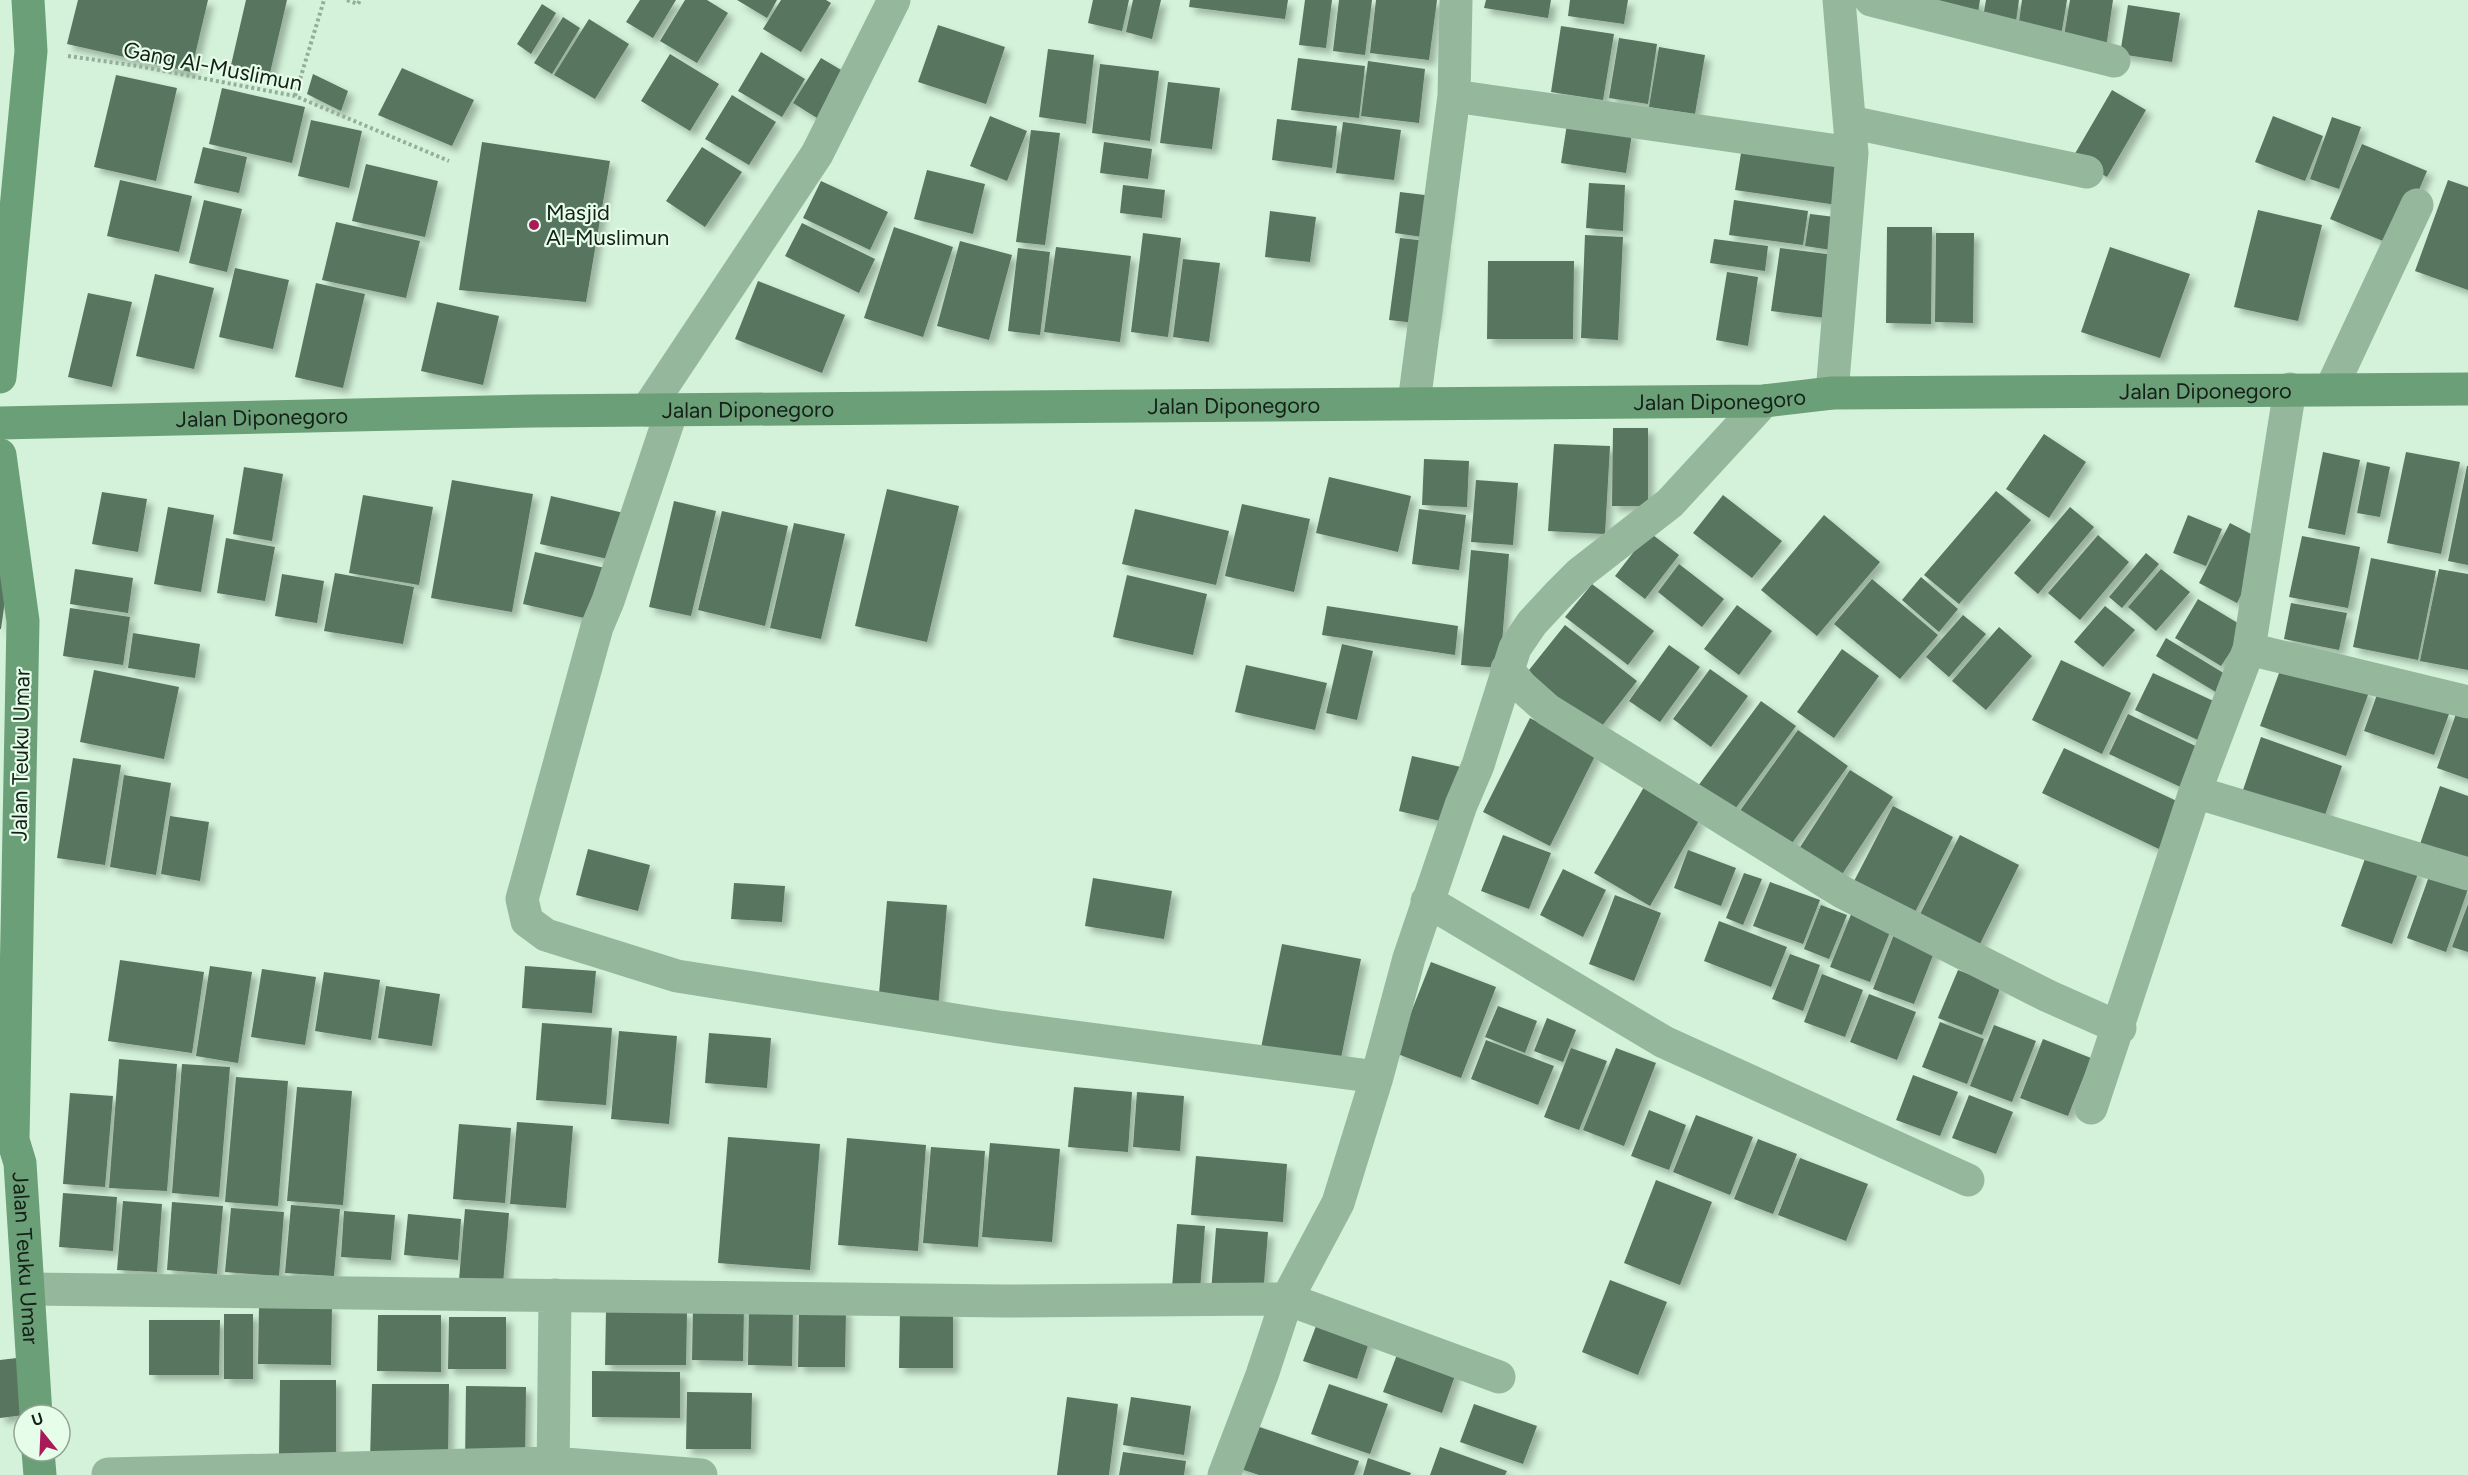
<svg xmlns="http://www.w3.org/2000/svg" width="2468" height="1475" font-family="Figtree,sans-serif">
	<style>
		.building { fill: #59745e; filter: url(#shadow) }
		.lines { fill: none; stroke-linecap: round; stroke-linejoin: round }
		.path { stroke: #95ae9a; stroke-width: 4; stroke-dasharray: 3 3; stroke-linecap: butt }
		.street { stroke: #95b89c; stroke-width: 33 }
		.secondary { stroke: #6b9f77; stroke-width: 33 }
		.poi-dot { fill: #a91a59; stroke: #e5fde9; stroke-width: 2 }
		.labels { text-anchor: middle; stroke-width: 4.5; stroke-linejoin: round; paint-order: stroke }
		.street-label { font-size: 22px; fill: #152018; stroke: #e5fde9 }
		.poi-label { font-size: 22px; fill: #152018; stroke: #e5fde9; text-anchor: start }
	</style>
	<defs>
		<filter id="shadow"><feDropShadow dx="5.5" dy="5.5" stdDeviation="3" flood-color="#0004"/></filter>
	</defs>
	<rect width="100%" height="100%" fill="#d3f2d9"/>
	<!-- building -->
	<path class="building" d="M78,0h130l-17,72 -124,-28z
		M246,0h41l-17,73 -39,-8z
		M640,0h36l-23,38 -27,-16z
		M685,0h22l21,13 -31,50 -37,-22z
		M737,0h40l-10,18z
		M781,0h45l5,3 -30,49 -38,-23z
		M1093,0h36l-7,31 -34,-8z
		M1133,0h28l-9,39 -26,-7z
		M1190,0h98l-3,19 -96,-12z
		M1305,0h27l-6,48 -27,-3z
		M1339,0h33l-7,55 -32,-4z
		M1376,0h61l-8,60 -59,-7z
		M1486,0h65l-3,18 -64,-10z
		M1570,0h58l-4,24 -56,-8z
		M1936,0h44l-3,19z
		M1986,0h33l-4,28 -33,-5z
		M2022,0h45l-6,36 -43,-7z
		M2070,0h43l-7,48 -43,-6z
		M542,4l14,9 -25,41 -14,-10z
		M2128,5l52,8 -8,49 -52,-8z
		M563,17l17,11 -28,46 -18,-11z
		M589,19l40,25 -34,55 -41,-24z
		M938,25l67,22 -19,57 -68,-22z
		M1561,26l53,8 -11,66 -52,-8z
		M1619,38l38,6 -9,60 -39,-6z
		M1659,47l46,8 -10,59 -46,-7z
		M1048,49l46,6 -8,69 -47,-7z
		M761,52l44,27 -23,38 -44,-26z
		M670,54l49,30 -29,47 -49,-30z
		M821,58l32,19 -28,46 -32,-20z
		M1298,58l67,8 -6,52 -68,-8z
		M1368,61l57,8 -6,54 -58,-7z
		M1100,64l59,7 -9,70 -58,-8z
		M402,68l72,32 -22,46 -74,-31z
		M313,74l35,17 -7,20 -34,-17z
		M116,75l61,13 -21,93 -62,-14z
		M1168,82l52,6 -8,61 -52,-6z
		M222,88l83,19 -13,56 -83,-19z
		M2112,90l34,20 -39,67 -34,-20z
		M732,95l44,27 -27,43 -44,-26z
		M990,116l37,15 -20,50 -37,-15z
		M2273,116l50,20 -18,45 -50,-19z
		M2332,117l29,10 -22,62 -29,-10z
		M1277,119l60,7 -5,42 -60,-8z
		M311,120l51,11 -13,57 -51,-12z
		M1343,122l58,8 -7,50 -58,-7z
		M1567,124l65,9 -6,40 -65,-10z
		M1031,130l29,3 -15,112 -29,-3z
		M482,142l128,19 -24,141 -127,-12z
		M1104,142l48,7 -4,30 -48,-6z
		M2362,144l65,27 -32,75 -65,-27z
		M203,147l44,10 -8,36 -45,-10z
		M702,147l40,25 -37,55 -39,-26z
		M1742,147l108,16 -6,43 -109,-16z
		M366,164l72,17 -13,56 -73,-16z
		M927,170l58,14 -12,50 -59,-15z
		M120,180l72,16 -13,56 -72,-16z
		M2448,180l20,7v103l-53,-19z
		M821,181l67,31 -18,38 -67,-32z
		M1589,183l36,2 -2,46 -37,-3z
		M1123,185l42,5 -3,28 -42,-5z
		M1400,192l49,6 -6,42 -48,-7z
		M204,200l38,9 -15,63 -38,-9z
		M1734,200l74,11 -5,34 -74,-10z
		M2258,210l64,15 -24,96 -64,-14z
		M1270,211l46,6 -6,45 -45,-5z
		M1810,214l33,4 -5,33 -33,-5z
		M336,222l84,19 -14,57 -84,-18z
		M802,223l73,36 -16,34 -74,-37z
		M894,227l59,20 -30,90 -59,-19z
		M1887,227h45l-1,97 -45,-1z
		M1143,233l38,5 -13,99 -37,-5z
		M1936,233h38l-1,90 -38,-1z
		M1585,235l38,2 -5,103 -37,-2z
		M1400,238l44,5 -10,82 -45,-5z
		M1714,239l54,7 -3,25 -55,-8z
		M960,241l52,14 -23,85 -52,-14z
		M1056,247l75,9 -11,86 -76,-10z
		M2110,247l80,27 -30,84 -79,-26z
		M1018,248l32,4 -10,83 -32,-4z
		M1780,248l62,8 -9,63 -62,-8z
		M1183,259l37,4 -11,79 -36,-5z
		M1488,261h86l-1,78h-86z
		M235,268l54,12 -16,69 -54,-12z
		M1727,272l31,5 -10,69 -32,-6z
		M155,274l59,14 -20,81 -58,-13z
		M758,281l87,34 -23,58 -87,-34z
		M316,283l49,11 -22,94 -48,-11z
		M88,293l44,9 -20,85 -44,-10z
		M437,302l62,14 -16,69 -62,-14z
		M1613,428h35v78h-36z
		M2044,434l42,28 -37,56 -43,-29z
		M1554,444l56,2 -5,88 -57,-3z
		M2323,452l37,8 -15,75 -37,-7z
		M2406,452l54,10 -19,92 -54,-11z
		M1424,459l45,2 -2,46 -45,-2z
		M2367,462l23,5 -10,50 -23,-4z
		M2467,466h1v99l-20,-4z
		M244,467l39,7 -11,67 -39,-7z
		M1329,477l82,19 -13,56 -82,-19z
		M452,480l81,14 -21,118 -81,-14z
		M1476,480l42,3 -5,62 -42,-3z
		M887,489l72,17 -32,136 -72,-16z
		M1996,491l35,29 -72,84 -35,-29z
		M102,492l45,7 -9,53 -46,-8z
		M363,495l70,12 -14,78 -70,-12z
		M1723,495l59,46 -30,37 -59,-45z
		M551,496l77,18 -11,47 -77,-17z
		M674,501l42,10 -25,105 -42,-9z
		M1242,504l68,15 -16,73 -69,-16z
		M168,507l46,8 -13,77 -47,-8z
		M2070,507l24,20 -56,67 -24,-21z
		M1135,509l94,22 -13,54 -94,-21z
		M1419,509l47,6 -7,55 -47,-6z
		M722,511l66,15 -23,100 -67,-16z
		M1824,515l56,47 -63,74 -56,-46z
		M2188,515l34,14 -16,37 -33,-13z
		M794,523l51,11 -24,105 -51,-11z
		M2230,523l38,20 -31,60 -38,-20z
		M1649,532l30,23 -34,44 -30,-23z
		M2098,535l31,27 -49,58 -32,-27z
		M2302,536l58,11 -12,61 -59,-11z
		M226,538l49,9 -10,54 -48,-8z
		M1471,550l38,4 -9,114 -39,-3z
		M535,552l70,16 -12,52 -70,-16z
		M2146,553l13,11 -37,44 -13,-11z
		M0,556l11,2 -10,71h-1z
		M2371,558l65,13 -18,89 -65,-13z
		M1679,564l45,35 -22,28 -44,-35z
		M75,569l58,9 -5,35 -58,-9z
		M2161,569l29,23 -34,39 -28,-24z
		M2439,569l29,5v96l-48,-9z
		M335,573l79,14 -11,57 -79,-13z
		M282,574l42,7 -7,42 -42,-7z
		M1127,575l80,19 -14,61 -80,-18z
		M1921,577l37,32 -19,23 -37,-32z
		M1872,579l66,56 -38,44 -66,-55z
		M1592,584l62,47 -26,34 -63,-48z
		M2198,599l48,29 -25,38 -46,-28z
		M2291,603l56,10 -8,37 -55,-11z
		M1737,605l35,26 -33,44 -35,-26z
		M1327,606l131,20 -3,29 -133,-20z
		M2105,606l30,24 -32,37 -29,-25z
		M70,608l60,9 -7,48 -60,-9z
		M1963,615l23,19 -37,43 -23,-20z
		M1565,625l72,56 -39,50 -73,-56z
		M1999,627l33,29 -46,54 -34,-29z
		M133,633l67,11 -5,34 -67,-10z
		M2166,638l69,42 -11,17 -68,-41z
		M1342,644l31,7 -16,69 -31,-7z
		M1669,645l31,22 -40,55 -31,-21z
		M1842,649l37,27 -45,62 -37,-26z
		M2061,660l70,33 -29,61 -70,-34z
		M2283,662l86,30 -23,64 -86,-30z
		M1246,665l81,18 -12,47 -80,-18z
		M1710,669l38,27 -37,51 -38,-28z
		M94,670l85,17 -15,72 -84,-17z
		M2153,673l67,31 -18,38 -67,-32z
		M2379,689l70,25 -15,41 -70,-24z
		M1761,701l35,25 -66,90 -35,-26z
		M2457,711l11,4v64l-31,-11z
		M2128,714l76,36 -19,39 -76,-35z
		M1530,718l67,34 -47,94 -67,-34z
		M1798,730l50,36 -61,84 -50,-35z
		M2261,737l81,29 -18,52 -81,-28z
		M2064,748l117,55 -22,46 -117,-56z
		M1412,756l49,11 -13,56 -49,-12z
		M73,758l48,7 -16,100 -48,-7z
		M1850,770l43,27 -56,85 -42,-27z
		M124,775l47,8 -15,92 -46,-8z
		M2440,786l28,10v68l-49,-17z
		M1644,787l56,32 -50,87 -56,-33z
		M1893,806l60,31 -40,79 -61,-31z
		M170,816l39,6 -9,59 -39,-7z
		M1503,835l48,18 -22,56 -48,-18z
		M1960,835l59,30 -41,83 -60,-30z
		M588,849l62,16 -12,46 -62,-16z
		M1688,850l48,18 -15,38 -47,-18z
		M2367,853l52,18 -27,73 -51,-18z
		M2433,865l35,24 -22,63 -39,-14z
		M1563,869l43,21 -23,47 -43,-22z
		M1744,873l18,6 -19,46 -17,-7z
		M1093,878l79,13 -8,48 -79,-13z
		M1770,882l50,18 -17,44 -50,-18z
		M734,883l51,3 -3,36 -51,-3z
		M1615,895l46,18 -27,68 -45,-17z
		M887,901l60,4 -9,104 -60,-4z
		M2468,904v48l-16,-5z
		M1821,905l26,10 -18,44 -25,-10z
		M1852,912l40,15 -22,55 -40,-15z
		M1719,921l68,26 -16,40 -67,-26z
		M1896,929l41,16 -23,59 -41,-15z
		M1282,944l79,15 -21,104 -79,-15z
		M1790,954l30,11 -17,46 -31,-12z
		M120,960l84,12 -12,81 -84,-12z
		M1431,962l65,25 -35,91 -66,-25z
		M210,966l42,6 -14,91 -42,-7z
		M525,966l71,5 -4,42 -70,-5z
		M262,969l54,8 -11,68 -54,-8z
		M1958,970l43,16 -19,49 -44,-17z
		M324,972l56,8 -9,60 -56,-9z
		M1822,974l41,16 -18,47 -41,-15z
		M386,986l54,8 -8,52 -54,-8z
		M1869,994l47,18 -19,48 -47,-18z
		M1498,1006l39,15 -12,32 -40,-16z
		M1547,1018l29,12 -13,32 -29,-11z
		M1940,1022l44,17 -17,45 -45,-17z
		M542,1023l70,5 -6,77 -70,-5z
		M1994,1025l42,16 -24,61 -42,-16z
		M619,1031l58,5 -8,88 -58,-5z
		M709,1033l62,5 -4,50 -62,-5z
		M2043,1039l48,19 -23,58 -48,-18z
		M1486,1040l68,26 -16,39 -67,-26z
		M1571,1048l36,13 -28,69 -35,-13z
		M1616,1048l40,15 -32,83 -41,-16z
		M119,1059l58,5 -10,127 -58,-3z
		M182,1064l48,3 -11,130 -47,-4z
		M1913,1075l45,17 -18,44 -44,-16z
		M236,1077l52,4 -10,125 -53,-4z
		M297,1087l55,4 -9,114 -56,-4z
		M1074,1087l58,5 -4,60 -60,-5z
		M1137,1092l47,4 -4,55 -47,-4z
		M70,1093l43,3 -8,91 -42,-3z
		M1969,1095l44,17 -17,42 -44,-16z
		M1649,1110l37,15 -17,45 -38,-14z
		M1696,1115l57,22 -23,58 -57,-23z
		M517,1122l56,4 -7,82 -56,-4z
		M459,1124l52,4 -6,75 -52,-4z
		M728,1137l92,7 -10,126 -92,-7z
		M847,1138l79,7 -8,106 -80,-6z
		M1758,1139l39,15 -24,60 -39,-15z
		M990,1143l70,6 -8,93 -70,-5z
		M931,1147l54,4 -7,96 -55,-4z
		M1196,1156l91,8 -4,58 -92,-7z
		M1800,1158l68,26 -22,57 -68,-26z
		M1656,1180l56,22 -32,83 -56,-22z
		M63,1193l54,4 -4,54 -54,-4z
		M123,1201l39,3 -5,68 -40,-2z
		M172,1202l51,4 -6,68 -50,-4z
		M291,1205l49,4 -6,67 -49,-3z
		M231,1208l53,4 -5,64 -54,-4z
		M465,1209l44,4 -6,71 -44,-4z
		M344,1211l51,4 -4,45 -50,-3z
		M408,1214l53,5 -3,41 -54,-5z
		M1177,1224l28,2 -5,64 -28,-2z
		M1216,1228l52,4 -5,64 -52,-4z
		M1610,1280l57,22 -29,73 -56,-23z
		M693,1305l51,1 -1,55 -51,-1z
		M749,1305h44l-1,61 -44,-1z
		M259,1306h73l-1,59 -73,-1z
		M799,1309h47l-1,58h-47z
		M606,1310l81,1 -1,54h-81z
		M900,1311h53v57h-54z
		M224,1314h29v65h-29z
		M378,1315h63v57l-64,-1z
		M449,1317h57v52h-58z
		M1319,1318l52,18 -14,43 -54,-18z
		M149,1320h71l-1,55h-70z
		M1401,1344l58,20 -17,49 -59,-21z
		M17,1358l7,57 -24,3v-58z
		M592,1371l88,1v46l-88,-1z
		M280,1380h56v75h-57z
		M372,1384h77l-1,77h-78z
		M1329,1384l59,20 -18,50 -59,-20z
		M466,1386l60,1 -1,77 -60,-1z
		M687,1392l65,1 -1,56h-65z
		M1067,1397l51,7 -9,71h-52z
		M1131,1397l60,9 -7,49 -61,-10z
		M1474,1404l63,22 -14,38 -63,-22z
		M1248,1423l111,38 -5,14h-95l-27,-9z
		M1440,1447l67,24 -2,4h-75z
		M1123,1452l63,9 -2,14h-65z
		M1368,1458l43,15 -1,2h-47z"/>
	<g class="lines">
		<!-- path -->
		<path class="path" d="M347,0l11,4 2,-4
			M68,56l70,10 157,30 154,65
			M295,96l29,-96"/>
		<!-- street -->
		<path class="street" d="M1871,0l243,61
			M1454,96l398,57
			M1850,122l237,50
			M2331,389l86,-184
			M1832,393l20,-240 -13,-153
			M1414,403l40,-307 2,-96
			M647,410l170,-256 77,-154
			M672,410l-64,191 -11,26 -75,272 5,22 19,14 131,41 322,51 378,50
			M2249,649l219,53
			M1507,669l14,17 27,24 294,182 206,104 72,32
			M2195,792l273,82
			M1427,901l237,141 304,138
			M2091,1108l104,-316 54,-143 41,-260
			M29,1289l974,12 284,-2 212,78
			M108,1474l445,-11 148,12
			M553,1475l2,-180
			M1224,1475l38,-100 25,-76 51,-96 39,-126 32,-119 52,-153 17,-40 37,-117 17,-25 26,-28 22,-22 90,-70 94,-102"/>
		<!-- secondary -->
		<g class="secondary">
			<path d="M0,377l31,-326 -3,-51"/>
			<path id="s1" d="M0,423l532,-12 1232,-10 68,-8 636,-4"/>
			<path id="s2" d="M0,455l23,166 -10,519 7,23 16,252"/>
			<path d="M38,1451l2,24"/>
		</g>
	</g>
	<!-- markers -->
	<circle class="poi-dot" cx="534" cy="225" r="6"/>
	<g class="labels">
		<!-- street labels -->
		<g class="street-label">
			<text transform="translate(213 66) rotate(11)" y="8">Gang Al-Muslimun</text>
			<text dy="8" stroke="none"><textPath href="#s1" startOffset="2206">Jalan Diponegoro</textPath></text>
			<text dy="8" stroke="none"><textPath href="#s1" startOffset="1720">Jalan Diponegoro</textPath></text>
			<text dy="8" stroke="none"><textPath href="#s1" startOffset="1234">Jalan Diponegoro</textPath></text>
			<text dy="8" stroke="none"><textPath href="#s1" startOffset="748">Jalan Diponegoro</textPath></text>
			<text dy="8" stroke="none"><textPath href="#s1" startOffset="262">Jalan Diponegoro</textPath></text>
			<text transform="translate(20 755) rotate(-89)" y="8">Jalan Teuku Umar</text>
			<text dy="8" stroke="none"><textPath href="#s2" startOffset="806">Jalan Teuku Umar</textPath></text>
		</g>
		<!-- poi labels -->
		<g class="poi-label">
			<text x="546" y="220">Masjid<tspan x="546" dy="25">Al-Muslimun</tspan></text>
		</g>
	</g>
	<!-- north arrow -->
	<g transform="translate(42 1433) rotate(342)"><circle r="28" fill="#e5fde9" stroke="#92a595" stroke-width="1.5"/>
	<path d="M0-4.5L10 22L0 15L-10 22Z" fill="#a91a59"/>
	<text y="-9" font-size="16" font-weight="bold" text-anchor="middle" fill="#152018">U</text>
	</g>
</svg>
